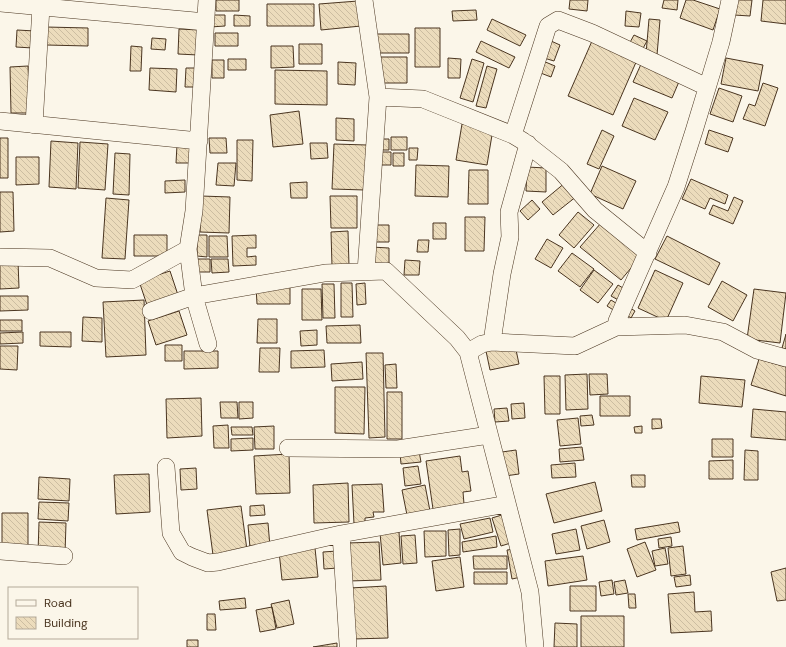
<svg xmlns="http://www.w3.org/2000/svg" width="786" height="647" font-family="'DM Sans',sans-serif">
	<style>
		.building { fill: url(#building-back-hatch); stroke: #4a3520 }
		.lines { fill: none; stroke-linecap: round; stroke-linejoin: round }
		.minor-casing { stroke: #4a3520; stroke-width: 18 }
		.minor { stroke: #fbf6e9; stroke-width: 17 }
	</style>
	<defs>
		<pattern id="building-back-hatch" width="6" height="6" patternUnits="userSpaceOnUse"><rect width="6" height="6" fill="#ecdcbc"/><path d="M-1 5l2 2M0 0l6 6M5-1l2 2" fill="none" stroke="#ccbda1"/></pattern>
	</defs>
	<rect width="100%" height="100%" fill="#fbf6e9"/>
	<!-- building -->
	<path class="building" d="M216,0h23v11h-23z
		M570,0h18l-1,11 -18,-2z
		M664,0h14l-1,10 -15,-2z
		M686,0h7l27,9 -7,21 -33,-12z
		M735,0h17l-2,16 -16,-1z
		M763,0h23v24l-25,-3z
		M358,1l3,25 -40,4 -2,-26z
		M267,4h47v22h-47z
		M476,10l1,10 -24,1 -1,-10z
		M626,11l15,2 -2,14 -14,-1z
		M210,15h15v11l-15,1z
		M234,15l16,1v10h-16z
		M492,19l34,16 -6,11 -33,-16z
		M649,19l11,1 -3,35 -11,-1z
		M46,27l42,1v18l-42,-1z
		M415,28h25v39h-25z
		M179,29l20,1 -1,25 -20,-1z
		M17,30l18,1 -2,17 -17,-1z
		M215,33h23v13h-23z
		M377,34h32v19h-32z
		M634,35l13,6 -6,11 -13,-6z
		M152,38l14,1 -1,11 -14,-1z
		M481,41l34,16 -6,11 -33,-16z
		M551,41l9,4 -6,16 -10,-3z
		M592,41l45,19 -24,55 -45,-19z
		M299,44h23v20h-23z
		M131,46l11,1 -1,24h-11z
		M271,46h22l1,21 -23,1z
		M379,57h28v26h-29z
		M448,58l13,1 -1,19h-12z
		M726,58l37,7 -5,26 -37,-7z
		M228,59h18v11h-18z
		M472,59l12,4 -11,39 -13,-4z
		M212,60h12v18h-12z
		M543,61l12,5 -4,11 -13,-5z
		M338,62l18,1 -1,22 -17,-1z
		M642,62l39,15 -9,21 -39,-16z
		M28,66l2,47h-19l-1,-46z
		M487,66l10,3 -11,39 -10,-2z
		M150,68l27,1 -1,23 -27,-2z
		M186,68h12l-1,19h-12z
		M275,70l52,1v34l-52,-1z
		M763,83l15,5 -13,38 -22,-7 6,-15 6,2z
		M719,88l23,8 -9,26 -23,-8z
		M634,98l34,14 -13,28 -33,-14z
		M299,111l4,33 -30,3 -3,-32z
		M336,118l18,1v22l-18,-1z
		M462,124l31,5 -6,36 -31,-5z
		M602,130l12,6 -15,33 -12,-5z
		M709,130l24,8 -5,14 -23,-8z
		M391,137h16v13h-16z
		M0,138h8v40h-8z
		M209,138h17l1,15h-17z
		M380,139h9v11h-9z
		M237,140h16l-1,41 -15,-1z
		M51,141l27,2 -2,46 -27,-2z
		M80,142l28,2 -3,46 -27,-2z
		M310,143h17l1,15 -17,1z
		M334,144l33,1 -2,45 -33,-1z
		M177,145h14l-1,18h-14z
		M409,148h9l-1,12h-8z
		M381,152h10v13h-10z
		M115,153l15,1 -1,41 -16,-1z
		M393,153h11v13h-11z
		M16,157h23v27l-23,1z
		M218,163h18l-2,23 -18,-1z
		M416,165l33,1 -1,31 -33,-1z
		M602,166l34,15 -13,28 -33,-15z
		M527,167l19,1v24l-20,-1z
		M469,170h19v34h-20z
		M691,179l37,16 -3,9 -15,-6 -5,11 -23,-10z
		M185,180v12l-20,1v-12z
		M307,182v16h-16l-1,-15z
		M566,182l11,14 -24,19 -11,-13z
		M0,192h13l1,39 -14,1z
		M201,196l29,1 -1,36 -29,-1z
		M330,196h27v32h-26z
		M734,197l9,4 -10,23 -24,-10 4,-9 15,6z
		M106,198l23,2 -4,59 -23,-1z
		M532,200l8,9 -12,11 -8,-9z
		M578,212l16,13 -20,23 -15,-13z
		M465,217h20l-1,34h-19z
		M433,223h13v16h-13z
		M601,223l40,33 -20,24 -41,-33z
		M374,225h15v17h-15z
		M348,231l1,35h-17l-1,-34z
		M134,235h33v21h-33z
		M197,235h10v22l-10,-1z
		M256,235v13h-9v9l9,-1v9l-23,1 -1,-30z
		M209,236h18l1,21h-19z
		M667,236l53,27 -11,22 -54,-26z
		M547,239l16,9 -12,20 -16,-9z
		M418,240h11l-1,12h-11z
		M371,247l18,1v18l-18,-1z
		M572,253l22,16 -14,18 -22,-16z
		M196,259h14v13h-14z
		M211,259h17l1,13 -17,1z
		M405,260l15,1 -1,14h-15z
		M18,261l1,27 -19,1v-27z
		M594,270l19,14 -15,19 -18,-13z
		M655,270l28,13 -17,38 -28,-13z
		M170,271l8,24 -31,10 -8,-24z
		M722,281l25,14 -14,26 -25,-14z
		M341,283h11l1,34h-12z
		M365,283l1,21 -9,1 -1,-21z
		M322,284h12l1,34h-12z
		M618,285l10,6 -6,11 -11,-6z
		M290,286v18h-33l-1,-17z
		M302,289h19l1,31h-20z
		M754,289l32,4 -6,50 -33,-4z
		M0,296h28v14l-28,1z
		M144,300l2,55 -40,2 -3,-55z
		M611,300l8,5 -4,6 -8,-5z
		M627,306l8,5 -4,7 -8,-6z
		M179,311l8,24 -31,10 -8,-24z
		M83,317l19,1v24l-20,-1z
		M258,319h19v24h-20z
		M0,320h22v11h-22z
		M360,325l1,18h-34l-1,-17z
		M317,330v15l-16,1 -1,-15z
		M23,332v11l-23,1v-11z
		M40,332h31v15l-31,-1z
		M786,334v15l-4,-1z
		M165,345h17v16h-17z
		M515,345l4,19 -29,6 -4,-19z
		M0,346h18l-1,24 -17,-1z
		M260,348h20l-1,24h-20z
		M324,350l1,17 -34,1v-17z
		M184,351h34v17l-34,1z
		M366,353h17l2,84 -16,1z
		M759,359l27,8v29l-35,-11z
		M362,362l1,17 -31,2 -1,-17z
		M396,364l1,24h-11l-1,-23z
		M587,374l1,35 -22,1 -1,-35z
		M589,374h18l1,20 -18,1z
		M544,376h16v38h-15z
		M701,376l44,4 -3,27 -43,-4z
		M335,387h30l-1,47 -29,-1z
		M387,392h15v47h-15z
		M600,396h30v20h-30z
		M201,398l1,38 -35,2 -1,-39z
		M220,402h17l1,16h-17z
		M239,402h14v16l-14,1z
		M524,403l1,15 -13,1 -1,-15z
		M507,408l2,13 -14,1 -1,-13z
		M753,409l33,3v28l-35,-3z
		M592,415l2,10 -13,1 -1,-10z
		M578,418l3,26 -21,2 -3,-26z
		M652,419h9l1,9 -10,1z
		M228,425l1,23h-15l-1,-22z
		M274,426v23h-19l-1,-22z
		M642,426v7h-7l-1,-6z
		M231,427h21l1,8h-21z
		M253,438v12l-22,1v-12z
		M712,439h21v18h-21z
		M582,447l2,13 -24,2 -1,-13z
		M516,450l3,24 -14,2 -3,-24z
		M745,450l13,1v29h-14z
		M419,451l2,11 -20,2 -1,-11z
		M289,454l1,39 -34,1 -2,-38z
		M460,456l2,16 6,-1 3,20 -8,1 1,12 -31,5 -7,-48z
		M733,460v19h-24v-18z
		M575,463l1,14 -24,1 -1,-13z
		M418,466l3,18 -16,2 -2,-18z
		M196,468l1,21 -16,1 -1,-21z
		M149,474l1,38 -34,2 -2,-39z
		M631,475h14v12h-13z
		M39,477l31,2 -1,22 -31,-2z
		M595,482l7,29 -48,12 -8,-29z
		M348,483l1,39 -35,1 -1,-38z
		M382,484l2,28h-11l1,5 -9,1v5l-11,1 -2,-39z
		M425,485l5,26 -23,4 -5,-25z
		M39,502l30,1 -1,18 -30,-2z
		M264,505l1,10 -15,1v-10z
		M241,506l6,44 -34,5 -6,-45z
		M2,513h26v34h-26z
		M505,514l9,28 -13,4 -9,-28z
		M490,518l3,14 -29,7 -4,-15z
		M604,520l6,22 -23,7 -6,-23z
		M39,522l27,1 -1,31 -27,-1z
		M678,522l2,10 -43,8 -2,-11z
		M268,523l2,24 -20,1 -2,-23z
		M460,529v26l-11,1 -1,-26z
		M576,529l4,21 -24,4 -4,-20z
		M424,531h22v25l-21,1z
		M399,532l2,31 -18,2 -3,-32z
		M415,535l2,28 -14,1 -2,-28z
		M496,536l1,11 -34,5 -1,-10z
		M671,537l1,9 -13,2 -1,-9z
		M379,542l2,38 -32,1 -2,-38z
		M645,542l11,28 -19,7 -10,-28z
		M683,546l3,28 -15,2 -3,-28z
		M315,548l3,29 -36,3 -3,-29z
		M665,548l3,16 -13,2 -3,-15z
		M516,549l5,28 -9,2 -5,-29z
		M337,551l1,17 -14,1 -1,-17z
		M473,556h34v13h-33z
		M583,556l4,24 -39,6 -3,-25z
		M460,557l4,30 -28,4 -4,-30z
		M786,568v32l-9,1 -6,-29z
		M474,572h33v12h-33z
		M690,575l1,10 -15,2 -2,-10z
		M612,580l2,14 -13,2 -2,-14z
		M625,580l3,13 -12,2 -2,-13z
		M386,586l2,52 -35,1 -3,-51z
		M570,586h26v25h-26z
		M694,592l1,20 16,-1 1,20 -41,2 -3,-39z
		M628,594h7l1,14h-7z
		M245,598l1,10 -26,2 -1,-9z
		M289,600l5,24 -17,4 -6,-24z
		M272,607l4,22 -16,3 -4,-22z
		M207,614h8l1,16h-9z
		M581,616h43v31h-43z
		M555,623l22,1v23h-23z
		M187,640h11v7h-11z
		M337,643v4h-24z"/>
	<g class="lines">
		<!-- minor casing -->
		<g class="minor-casing">
			<path id="minor" d="M207,0l-13,211 -6,38 6,47 131,-23 61,-2 71,67 11,14 14,-8 10,-2 83,4 41,-19 1,-6 59,-134 18,-56 27,-89 9,-42
				M364,0l14,97 -12,175
				M0,3l206,19
				M378,97l45,2 90,36 10,6 38,30 34,39 53,43
				M0,121l199,20
				M34,125l7,-118
				M513,135l35,-109 10,-6 34,13 115,54
				M0,257l50,1 46,20 36,2 56,-31
				M151,311l43,-15 14,48
				M616,327l69,-2 38,7 34,18 29,8
				M492,342l10,-68 8,-37 -1,-25 19,-68
				M468,352l62,240 5,55
				M288,448l110,1 91,-14
				M166,467l5,66 11,19 10,5 16,6 10,-1 123,-28 166,-30
				M341,534l7,110
				M0,551l64,5"/>
		</g>
		<!-- minor -->
		<use href="#minor" class="minor"/>
	</g>
	<!-- legend -->
	<rect x="8" y="587" width="130" height="52" fill="#fbf6e9" stroke="#b4a999"/>
	<rect x="16" y="600" width="20" height="6" fill="#fbf6e9" stroke="#b4a999"/>
	<text x="44" y="607" font-size="12" fill="#4a3520">Road</text>
	<rect x="16" y="617" width="20" height="12" fill="url(#building-back-hatch)" stroke="#b4a999"/>
	<text x="44" y="627" font-size="12" fill="#4a3520">Building</text>
</svg>
